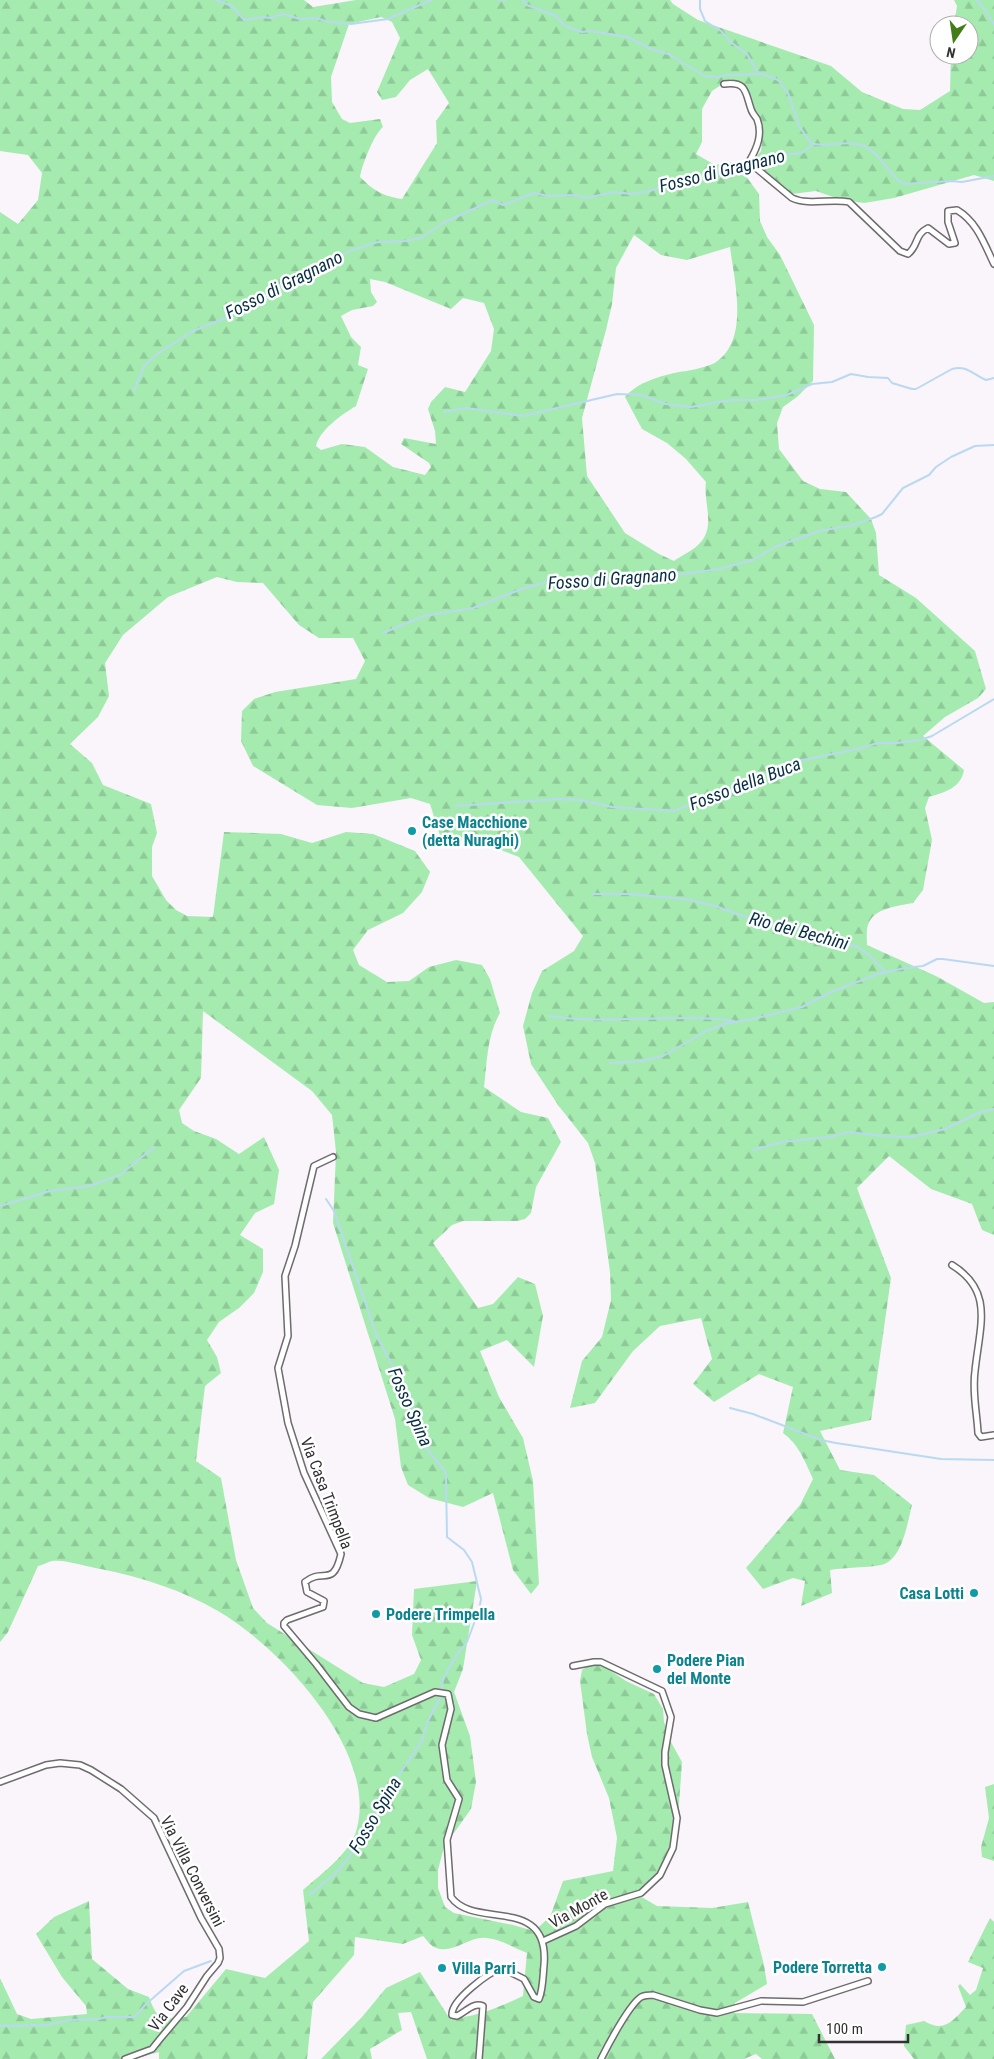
<svg xmlns="http://www.w3.org/2000/svg" width="994" height="2059" font-family="'Roboto Condensed',sans-serif">
	<style>
		.forest { fill: url(#forest-firs); fill-rule: evenodd }
		.lines { fill: none; stroke-linecap: round; stroke-linejoin: round }
		.stream { stroke: #bad9f1; stroke-width: 2 }
		.street-casing { stroke: #6f6b6f; stroke-width: 8 }
		.street { stroke: #fff; stroke-width: 5 }
		.culture-dot { fill: #0f9aa8; stroke: #fff; stroke-width: 2 }
		.labels { text-anchor: middle; stroke-width: 5; stroke-linejoin: round; paint-order: stroke }
		.culture-label { font-size: 16px; font-weight: bold; fill: #0d838f; stroke: #fff; text-anchor: start }
		.street-label { font-size: 16px; fill: #333133; stroke: #fff }
		.water-label { font-size: 18px; font-style: italic; fill: #072e45; stroke: #fff }
	</style>
	<defs>
		<pattern id="forest-firs" width="22" height="20" patternUnits="userSpaceOnUse" patternTransform="scale(1.25)"><rect width="22" height="20" fill="#a5ebb0"/><path d="M5 1l3.5 6h-7zM16 11l3.5 6h-7z" fill="#8eca98"/></pattern>
	</defs>
	<rect width="100%" height="100%" fill="#f9f5fa"/>
	<!-- forest -->
	<path class="forest" d="M0,0h304l9,7 43,-7h314l3,4 25,16 133,46 31,26 41,17 17,1 30,-19 1,-36h18v-30h-15l3,-19 -3,-6h40v181l-20,-6 -80,23 -30,5 -25,-4 -23,-8 -24,3 -39,-34 8,-9 2,-20 -2,-11 -7,-11 -5,-18 -7,-8 -12,-4 -18,12 -10,18v33l-6,12 19,11 16,-3 17,17 11,15 1,27 7,16 13,18 34,70 -1,56 -16,16 -14,10 -6,16 2,26 24,32 17,8 26,3 25,27 5,14 3,42 37,23 59,53 11,38 -8,9 -33,19 -22,19 41,34c-3,18 -19,22 -35,27l-4,11 7,32 -9,50 -10,13c-15,3 -40,5 -45,22 -2,5 -1,14 -1,20l69,31 48,27 10,-1v233l-12,-5 -10,-26 -41,-15 -42,-33 -32,32 34,90 -20,142 -51,11 20,39 34,5 38,30c-5,18 -9,55 -31,60 -16,3 -34,2 -51,5l2,23 -31,13 4,-25 -12,-3 -30,11 -17,-21 54,-63 13,-26c-8,-17 -14,-35 -30,-46l10,-46 -34,-13 -45,28 -21,-18 19,-25 -11,-41 -41,8 -27,25 -38,52 -25,5 12,-47 20,-24 9,-37 -1,-28 -15,-109 -7,-20 -30,-38 -27,-41 -8,-38 9,-33 10,-22 32,-20 9,-15 -64,-79 -39,-15 -39,-3 -11,-35 -19,-6 -59,10 -35,-3 -64,-39 -12,-25 1,-30 12,-12 21,-7 81,-13 9,-18 -12,-23h-34l-20,-13 -36,-42 -26,-1 -20,-5 -49,20 -45,38 -18,28 4,33 -11,21 -28,27 22,19 11,22 48,19 6,29 -5,14v29l14,24 10,10 11,6 26,1 11,-85 57,2 31,9 34,-11 27,2 42,17 15,21 -8,20 -19,21 -35,17 -15,20 6,15 28,17 22,-1 20,-14 27,-7 26,5 8,14 10,34c-13,22 -13,50 -16,74l37,25 27,6 13,24 -25,45 -5,26 -6,6 -8,2h-54l-11,4 -19,18 45,65 15,-4 25,-27 17,7 8,32 -9,51 -27,-27 -27,11 19,46 24,41 10,43 6,103 -8,10 -18,-24 -20,-77 -30,14 -34,-9 -21,-13 -7,-18 -6,-48 -62,-196 3,-71 -4,-37 -20,-24 -109,-80 -2,67 -22,32 3,13 12,8 22,8 23,15 25,-17 15,33 -5,34 -19,9 -15,22 23,14v23l-9,21 -15,15 -20,14 -12,18 10,17 4,16 -16,13 -9,75 25,17 15,82 17,48 14,15 96,60 21,4 30,-13 7,-14 -9,-25 2,-46 63,-8 -14,88 -9,23 16,44 6,46 -5,27 -27,38 -6,23v18l7,19 9,6 59,12 21,6 16,-14 13,-36 50,-10 4,-33 -8,-40 -17,-41 -5,-23 -7,-53 2,-11 4,-3 10,-2 9,2 21,14 28,13 9,15 1,13 8,22 10,18 -6,85 -13,31 -23,18 17,10 55,2 36,-6 16,63 3,19 -32,19 -1,10 78,1 23,45h-73l-6,-5 -12,5h-317l-16,-47 -13,1 4,17 -32,19 2,10h-51l41,-42 24,-29 34,-16 30,47c25,-2 50,-12 73,-23l4,-43c-13,-5 -27,-14 -40,-15 -18,-3 -35,18 -53,9 -4,-2 -8,-8 -11,-11l-20,8 -48,-7 -1,18 -41,47 -6,57h-148v-7l-25,7h-134v-81l17,36 14,5 56,-5 -1,-8 -24,-29 -26,-43 18,-17 35,-16 3,58 36,30 21,8c9,25 13,22 37,20l40,-48 39,9 44,-37 -6,-51c19,-17 48,-37 54,-62 20,-78 -77,-181 -139,-217 -36,-21 -77,-34 -117,-42 -13,-2 -37,-10 -49,-8 -4,1 -9,4 -14,5l-30,66 -8,10v-1430l18,12 20,-24 4,-27 -14,-18 -28,-4zM381,17l11,5 8,16 -23,54 5,8 14,-3 14,-17 18,-11 21,34 -13,18 1,22 -35,56c-19,-3 -28,-8 -42,-22 2,-12 14,-43 23,-50l-3,-8 -30,4 -8,-4 -10,-17 -1,-25 18,-53zM634,235l27,20 26,5 43,-13c4,33 20,92 -14,115 -7,5 -28,9 -37,10 -19,4 -41,10 -54,25l17,32 25,14 19,16 20,23c-3,20 10,44 -6,61 -6,7 -18,12 -26,18l-15,-7 -34,-21 -38,-57 -5,-58 24,-88 6,-26 4,-36zM370,279l15,3 66,27 12,-11 21,5 10,26 -3,22 -26,41 -20,-5 -14,15 -3,7 7,22 1,13 -32,-6 -3,6 28,19 2,4 -6,8 -32,-8 -28,-20 -23,-3 -21,6 -5,-4c3,-15 26,-32 40,-40l12,-37 -10,-4 3,-18 -10,-10 -10,-21 11,-6 21,-4 4,-4 -6,-10z
		M994,1784v77l-12,-4 -1,-10 8,-29 -4,-31z
		M990,1918l4,4v137h-80l-10,-13 2,-21 18,-4c21,12 28,0 42,-14l-8,-21 2,-2 10,11 6,-5 7,-22 -15,-6z"/>
	<g class="lines">
		<!-- stream -->
		<path class="stream" d="M216,0l16,6 12,14 20,-3 6,1 13,-4 17,5 16,-1 13,4 22,2 37,-5 43,-19
			M498,0h7
			M522,0l5,5 29,11 9,10 17,6 9,-1 37,6 23,12 17,5 37,22 13,1 9,-2 36,-1 15,6 10,13 11,33 12,17 4,1
			M700,0v9l5,12 16,10 11,12 15,11 11,19
			M976,0l4,3 14,21
			M134,391l10,-25 13,-12 34,-22 39,-16 29,-19 11,-4 20,-16 36,-10 23,-16 29,-9 28,-1 17,-4 20,-14 50,-23 10,5 31,-12 14,3 27,-1 11,3 29,-6 16,2 19,-3 25,-10 23,-1 18,-4 13,-7 41,-13 32,-3 12,-9c16,3 31,-4 47,1 19,6 26,29 42,39l48,-3 11,1 32,-6
			M444,412l23,-4 56,8 94,-22 24,1 25,9 25,3 39,-7h27l30,-5 25,-11 20,-2 19,-8 17,3 20,1 4,5 20,6h4l36,-20c16,-4 21,6 34,11l8,-2
			M383,633l41,-17 49,-8 49,-19 31,-9 47,-3 47,2 72,-10 34,-9 22,-13 44,-16 34,-6 23,-8 6,-3 21,-26 26,-13 7,-8 15,-10 24,-11 19,-1
			M455,806l103,-7 23,1 31,7 62,4 30,-12 34,-9 44,-23 12,-5 63,-13 21,-6h19l23,-3 12,-4 62,-37
			M593,894h36l56,5 30,7 37,13 47,9 21,11 11,1 27,7 11,8 17,18
			M549,1016c61,9 123,-3 185,5
			M610,1063l31,-2 22,-5 43,-25 22,-8 25,-4 49,-12 31,-16 45,-17 27,-6 18,-2 14,-7h6l51,7
			M753,1150l29,-8 48,-5 19,-5 33,4 29,1 34,-8 36,-17 13,-3
			M326,1199l8,12 43,126 31,57 18,54 18,22 2,6 1,61 17,13 8,12 9,37 -2,11 -12,32 -11,14 -13,23 -2,13
			M0,1206l50,-15 39,-5 31,-11 34,-28
			M730,1408l23,6 68,26 15,3 105,16 53,1
			M309,1895l25,-20 12,-14 25,-35 19,-38 32,-47 5,-18 13,-25
			M0,2026l46,-1 23,-5 30,-1 7,-2h29l10,-12 39,-34 27,-10"/>
		<!-- street casing -->
		<g class="street-casing">
			<path id="street" d="M724,84c23,-3 21,8 27,25 1,4 4,7 6,10 6,15 0,29 -7,41v3l42,35c17,8 39,0 57,4l51,49 8,3c11,-9 6,-19 20,-26l21,16 6,-1 -7,-21v-11l9,-1c20,12 27,33 37,54
				M333,1157l-19,9 -19,80 -10,30 3,60 -10,32 10,55 16,50 37,81c-8,35 -18,13 -36,28l2,10 17,9 -1,6 -36,13 -3,3v3l32,38 33,43 10,7 17,4 59,-26 13,2 3,15 -9,36 5,35 12,19 -12,41 4,57c23,33 99,-3 93,68 -1,10 -1,25 -5,34l-5,-2 -10,-18 -22,-11c-13,4 -51,32 -50,47l5,1c9,-4 16,-14 26,-10l-4,53
				M952,1265c42,26 28,59 23,106 -3,22 2,41 3,62l3,4 13,-2
				M0,1782l46,-17 14,-2 20,2 11,5 30,19 33,29 47,100 18,31 1,9 -2,5 -11,13 -20,31 -27,32 -8,10 -27,10
				M543,1941l33,-15 29,-22 36,-11 19,-18 13,-27 4,-30 -12,-53v-13l6,-35 -9,-26 -61,-29h-7l-21,4
				M601,2059c7,-14 28,-54 40,-62 4,-2 8,-2 12,-2l47,15 17,3 44,-12 42,1 65,-21"/>
		</g>
		<!-- street -->
		<use href="#street" class="street"/>
	</g>
	<!-- markers -->
	<g class="culture-dot">
		<circle cx="412" cy="831" r="5"/>
		<circle cx="974" cy="1593" r="5"/>
		<circle cx="376" cy="1614" r="5"/>
		<circle cx="657" cy="1669" r="5"/>
		<circle cx="882" cy="1967" r="5"/>
		<circle cx="442" cy="1968" r="5"/>
	</g>
	<g class="labels">
		<!-- culture labels -->
		<g class="culture-label">
			<text x="422" y="828">Case Macchione<tspan x="422" dy="18">(detta Nuraghi)</tspan></text>
			<text x="964" y="1599" text-anchor="end">Casa Lotti</text>
			<text x="386" y="1620">Podere Trimpella</text>
			<text x="667" y="1666">Podere Pian<tspan x="667" dy="18">del Monte</tspan></text>
			<text x="872" y="1973" text-anchor="end">Podere Torretta</text>
			<text x="452" y="1974">Villa Parri</text>
		</g>
		<!-- street labels -->
		<g class="street-label">
			<text transform="translate(327 1493) rotate(69)" y="6">Via Casa Trimpella</text>
			<text transform="translate(193 1871) rotate(63)" y="6">Via Villa Conversini</text>
			<text transform="translate(578 1908) rotate(-29)" y="6">Via Monte</text>
			<text transform="translate(168 2007) rotate(-53)" y="6">Via Cave</text>
		</g>
		<!-- water labels -->
		<g class="water-label">
			<text transform="translate(722 171) rotate(-14)" y="6">Fosso di Gragnano</text>
			<text transform="translate(284 285) rotate(-27)" y="6">Fosso di Gragnano</text>
			<text transform="translate(612 579) rotate(-4)" y="6">Fosso di Gragnano</text>
			<text transform="translate(745 784) rotate(-21)" y="6">Fosso della Buca</text>
			<text transform="translate(799 931) rotate(15)" y="6">Rio dei Bechini</text>
			<text transform="translate(410 1407) rotate(66)" y="6">Fosso Spina</text>
			<text transform="translate(375 1815) rotate(-59)" y="6">Fosso Spina</text>
		</g>
	</g>
	<!-- north arrow -->
	<g transform="translate(954 40) rotate(193)"><circle r="24" fill="#ffffff" stroke="#adadad"/>
	<path d="M0-4L9 19L0 12L-9 19Z" fill="#427d17"/>
	<text y="-8" font-size="14" font-weight="bold" text-anchor="middle" fill="#333133">N</text>
	</g>
	<!-- scale -->
	<path d="M819 2034v8h89v-8" fill="none" stroke="#333133" stroke-width="2.5"/>
	<text x="826" y="2034" font-size="15" fill="#333133" stroke="#ffffff" stroke-width="4" paint-order="stroke">100 m</text>
</svg>
